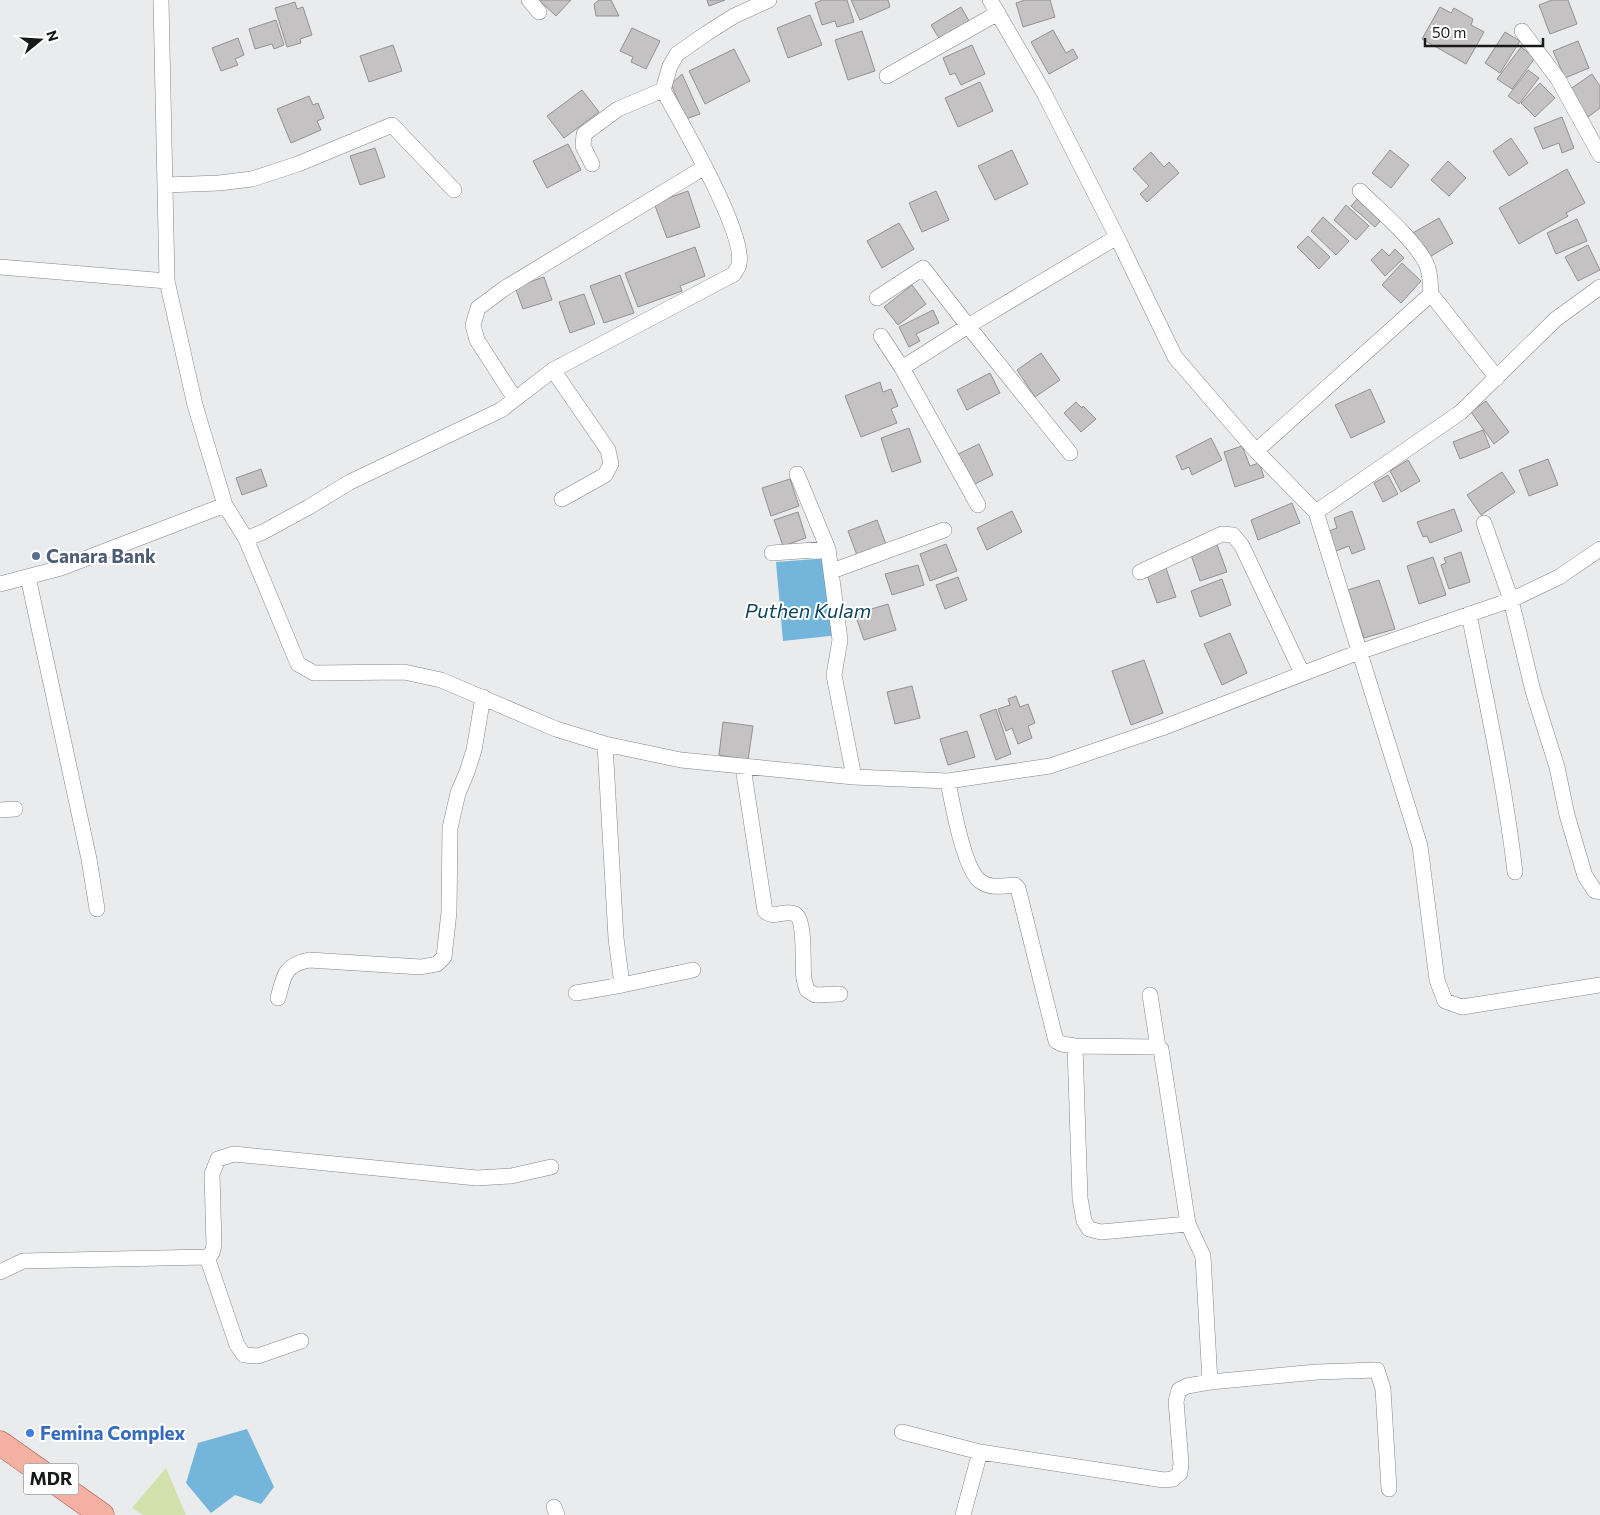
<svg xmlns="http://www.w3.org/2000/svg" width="1600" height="1515" font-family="Commissioner,sans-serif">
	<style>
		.green { fill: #d3e1ac }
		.water { fill: #73b5db }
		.building { fill: #c4c2c3; stroke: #939192 }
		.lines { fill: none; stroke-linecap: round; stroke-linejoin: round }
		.street-casing { stroke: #858687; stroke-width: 16 }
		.primary-casing { stroke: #a25a4b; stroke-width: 25 }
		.street { stroke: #fff; stroke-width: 15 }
		.primary { stroke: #f4b1a3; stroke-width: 24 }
		.service-dot { fill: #5c6f8a; stroke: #fff; stroke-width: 2 }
		.shop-dot { fill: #3f7fe0; stroke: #fff; stroke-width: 2 }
		.labels { text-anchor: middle; stroke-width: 4; stroke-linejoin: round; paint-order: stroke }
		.shield { fill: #fff; stroke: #5d5e5e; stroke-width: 1 }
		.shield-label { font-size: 18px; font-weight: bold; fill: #181919 }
		.service-label { font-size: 19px; font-weight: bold; fill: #4e5e75; stroke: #fff; text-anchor: start }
		.shop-label { font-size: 19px; font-weight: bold; fill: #366cbe; stroke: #fff; text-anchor: start }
		.water-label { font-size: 20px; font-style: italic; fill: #0d445e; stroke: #fff }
	</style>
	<rect width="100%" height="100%" fill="#eaebec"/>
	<!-- green -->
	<path class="green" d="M166,1468l20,47h-43l-11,-7z"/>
	<!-- water -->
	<path class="water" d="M829,558l10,77 -56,6 -7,-79z
		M247,1429l27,58 -13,17 -26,-9 -24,18 -25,-30 12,-40z"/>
	<!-- building -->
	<path class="building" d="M539,0h32l-15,16z
		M599,0h12l8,16h-23l-2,-12z
		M707,0h18l-16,6z
		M822,0h25l7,22 -17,5 -2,-6 -13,4 -7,-22z
		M851,0h37l2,7 -30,13z
		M1025,0h25l5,17 -32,10 -7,-24z
		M1552,0h16l9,24 -27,10 -11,-29z
		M295,2l2,7 6,-2 9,28 -12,4 1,4 -14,4 -12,-39z
		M961,7l11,19 -30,17 -11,-18z
		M1440,7l11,6 3,-5 19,11 -2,6 13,7 -18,32 -44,-25z
		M810,15l12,30 -34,13 -11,-30z
		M276,20l8,25 -10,4 -2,-5 -17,5 -6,-20z
		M632,28l28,13 -14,28 -15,-7 2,-5 -13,-6z
		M1053,30l13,23 7,-4 5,9 -29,16 -18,-32z
		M862,31l13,40 -27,9 -13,-40z
		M1505,32l15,9 -20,32 -15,-10z
		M238,38l6,17 -9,4 3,6 -17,6 -9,-23z
		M1578,41l11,27 -24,10 -12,-27z
		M393,45l9,26 -33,11 -9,-26z
		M972,45l13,29 -24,11 -6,-12 -5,2 -7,-17z
		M1521,47l14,11 -23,31 -15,-10z
		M734,49l16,32 -45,23 -16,-33z
		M1528,70l11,8 -20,26 -11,-8z
		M682,74l18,40 -14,5 -15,-35z
		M1592,74l8,12v22l-12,9 -19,-27z
		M980,82l13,29 -35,16 -13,-29z
		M1540,83l15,15 -20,19 -14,-14z
		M582,90l17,22 -35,26 -17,-22z
		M309,96l4,9 5,-2 6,15 -7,3 4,9 -30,13 -14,-34z
		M1562,117l12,31 -12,5 -3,-10 -16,6 -9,-21z
		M1511,138l17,25 -19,13 -16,-25z
		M568,144l13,26 -34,18 -14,-27z
		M375,148l10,29 -25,8 -10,-29z
		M1012,150l16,34 -33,16 -17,-34z
		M1390,150l19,15 -18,23 -19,-15z
		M1151,152l13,15 5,-5 10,11 -32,29 -7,-8 9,-8 -16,-17z
		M1448,161l18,17 -17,18 -18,-16z
		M1567,169l18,34 -19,10 2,3 -49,28 -20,-36z
		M688,191l12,36 -33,11 -13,-35z
		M936,191l13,29 -27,12 -13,-29z
		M1360,196l24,21 -9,10 -24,-21z
		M1346,205l23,21 -13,14 -22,-20z
		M1323,217l26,24 -13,14 -25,-24z
		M1439,218l14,25 -27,16 -15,-25z
		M1577,219l10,22 -31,13 -9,-21z
		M899,223l15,26 -32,19 -15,-27z
		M1308,236l22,21 -11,12 -22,-22z
		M1588,245l12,25 -22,11 -13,-24z
		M695,247l10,29 -25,10 2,5 -44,16 -13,-34z
		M1382,249l7,7 6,-7 9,9 -19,18 -14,-16z
		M1402,263l19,18 -20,22 -19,-18z
		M620,275l14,38 -30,10 -14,-37z
		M544,277l8,23 -29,9 -8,-22z
		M912,285l14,19 -28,21 -14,-18z
		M584,294l11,30 -25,9 -11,-31z
		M933,310l6,13 -23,11 4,7 -11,6 -10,-20z
		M1041,353l19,27 -25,17 -18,-27z
		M990,373l10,20 -33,17 -10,-20z
		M880,382l3,10 8,-3 7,17 -7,3 6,14 -36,14 -16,-41z
		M1370,389l15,33 -34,16 -16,-33z
		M1486,401l23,31 -15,12 -23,-32z
		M1076,402l6,6 1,-2 13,13 -15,13 -17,-19z
		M909,428l12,34 -29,10 -11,-34z
		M1483,430l7,17 -30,12 -7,-17z
		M1211,438l11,22 -30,15 -3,-8 -7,3 -6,-14z
		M979,444l14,31 -24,12 -15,-31z
		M1242,446l8,20 9,-3 5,14 -29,10 -11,-35z
		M1548,459l10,26 -29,11 -10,-26z
		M1408,460l12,21 -19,11 -11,-21z
		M261,469l6,17 -25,9 -6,-17z
		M1502,472l13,20 -34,23 -14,-20z
		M1388,475l10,19 -15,8 -9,-19z
		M790,479l9,27 -28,10 -9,-28z
		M1292,503l8,20 -42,17 -7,-20z
		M1454,509l8,22 -32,12 -3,-7 -4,1 -6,-15z
		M1012,511l10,21 -35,18 -10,-22z
		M1352,511l13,38 -13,5 -3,-8 -13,5 -7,-20 8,-3 -3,-10z
		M798,512l8,26 -23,8 -9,-26z
		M877,520l10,27 -29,11 -10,-27z
		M1216,542l11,30 -27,9 -10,-29z
		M946,544l11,27 -27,10 -10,-27z
		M1461,552l9,30 -21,7 -8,-24 5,-2 -2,-5z
		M1433,557l13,38 -27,9 -12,-38z
		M918,565l6,20 -32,10 -7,-21z
		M1166,568l10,29 -19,6 -10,-28z
		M958,577l9,23 -22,9 -9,-24z
		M1222,579l9,26 -31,12 -9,-26z
		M1379,580l16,49 -31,9 -16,-48z
		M888,604l8,26 -32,10 -9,-26z
		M1230,633l17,40 -25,12 -18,-41z
		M1144,660l19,53 -32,12 -19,-54z
		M912,686l8,32 -25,6 -8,-32z
		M1016,696l4,11 8,-3 7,19 -7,3 4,12 -14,6 -6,-16 -6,3 -8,-22 12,-4 -2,-6z
		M996,709l15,45 -15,6 -16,-45z
		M723,722l30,4 -5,34 -29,-5z
		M967,731l8,26 -27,8 -8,-26z"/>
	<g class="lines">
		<!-- street casing -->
		<g class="street-casing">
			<path id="street" d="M161,0l6,281 28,124 30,100 21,34 52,125 16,9 90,-1 37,8 115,49 49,15 76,16 173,17 94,4 102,-15 112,-38 197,-76 152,-52 48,-23 41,-28
				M529,0l10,12
				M990,0l54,93 73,144 58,120 81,94 60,61 104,334 17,134 8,21 17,6 138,-22
				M1522,31l36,48 42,76
				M887,76l111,-63
				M592,164l-9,-18 1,-12 34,-25 45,-19
				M166,185l53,-2 33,-4 46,-15 94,-39 62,65
				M1360,191c21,21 52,46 66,72 5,10 4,20 5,31
				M0,267l167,14
				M877,298l46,-30 45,58 102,127
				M881,336l21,32 66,-42 149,-89
				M902,368l76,137
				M553,370l55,80 3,14 -6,11 -43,24
				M515,399l-38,-59 -4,-15 5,-17 27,-20 200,-121
				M1256,451l175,-157 66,84
				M797,474l31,75 12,91 -6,35 20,102
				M1316,512l145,-100 95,-93 44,-32
				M1484,523l27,77 22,91 24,76 10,48 18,61 10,15 5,1
				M246,539l17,-7 46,-25 41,-25 151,-72 52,-40 181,-96c1,-3 5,-7 5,-10 7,-31 -59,-143 -76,-174l7,-24 7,-12 30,-21 27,-17 35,-16
				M772,553l56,-4
				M832,571l112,-41
				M1140,572l82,-38 11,1 9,11 60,127
				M28,577l61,282 8,50
				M0,584l61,-16 164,-63
				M1469,614c17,86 36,171 46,258
				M605,744l11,194 6,47
				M743,767l22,144c8,9 20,-2 30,3 11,6 7,52 9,65 1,4 2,8 3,11l8,5 25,-1
				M948,781c4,22 16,88 32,100 10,8 23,5 35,4l3,3 38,153 6,3 13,2 83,1 3,2 27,175 -87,8 -12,-3 -5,-8 -4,-23 -5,-152
				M0,810l15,-1
				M576,993l46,-8 71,-15
				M1150,995l8,52
				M278,998c6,-22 6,-33 31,-38l112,7 16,-3 7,-7 5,-45 1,-84 8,-35 9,-21 7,-22 9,-53
				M207,1257l30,88 7,10 14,1 43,-15
				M0,1272l23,-11 184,-4 5,-4 2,-8 -2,-71 6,-15 16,-5 243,24 34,-2 40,-9
				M1210,1382l107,-10 60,-2 6,19 6,100
				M902,1432l78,20 184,28 9,-1 7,-6 1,-10 -5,-62 3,-11 8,-4 23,-4 -7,-126 -15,-32
				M554,1507l3,8
				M963,1515l17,-63"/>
		</g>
		<!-- primary casing -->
		<g class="primary-casing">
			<path id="primary" d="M0,1443l102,72"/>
		</g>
		<!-- street -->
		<use href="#street" class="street"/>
		<!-- primary -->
		<use href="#primary" class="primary"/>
	</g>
	<!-- markers -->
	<circle class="service-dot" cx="36" cy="556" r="5"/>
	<circle class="shop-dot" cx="30" cy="1433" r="5"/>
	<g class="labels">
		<!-- shield labels -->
		<rect class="shield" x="23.5" y="1463.5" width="55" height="31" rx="4"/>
		<g class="shield-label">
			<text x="51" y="1485">MDR</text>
		</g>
		<!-- service labels -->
		<g class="service-label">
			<text x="46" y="563">Canara Bank</text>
		</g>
		<!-- shop labels -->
		<g class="shop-label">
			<text x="40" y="1440">Femina Complex</text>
		</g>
		<!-- water labels -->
		<g class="water-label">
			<text x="808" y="618">Puthen Kulam</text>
		</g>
	</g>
	<!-- north arrow -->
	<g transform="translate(40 40) rotate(72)" stroke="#ffffff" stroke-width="4" paint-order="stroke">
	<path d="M0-4L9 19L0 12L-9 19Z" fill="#181919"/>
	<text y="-8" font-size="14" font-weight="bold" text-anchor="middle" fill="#181919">N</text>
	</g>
	<!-- scale -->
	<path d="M1425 38v8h118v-8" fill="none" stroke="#181919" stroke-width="2.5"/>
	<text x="1432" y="38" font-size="15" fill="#181919" stroke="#ffffff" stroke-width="4" paint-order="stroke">50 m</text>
</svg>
